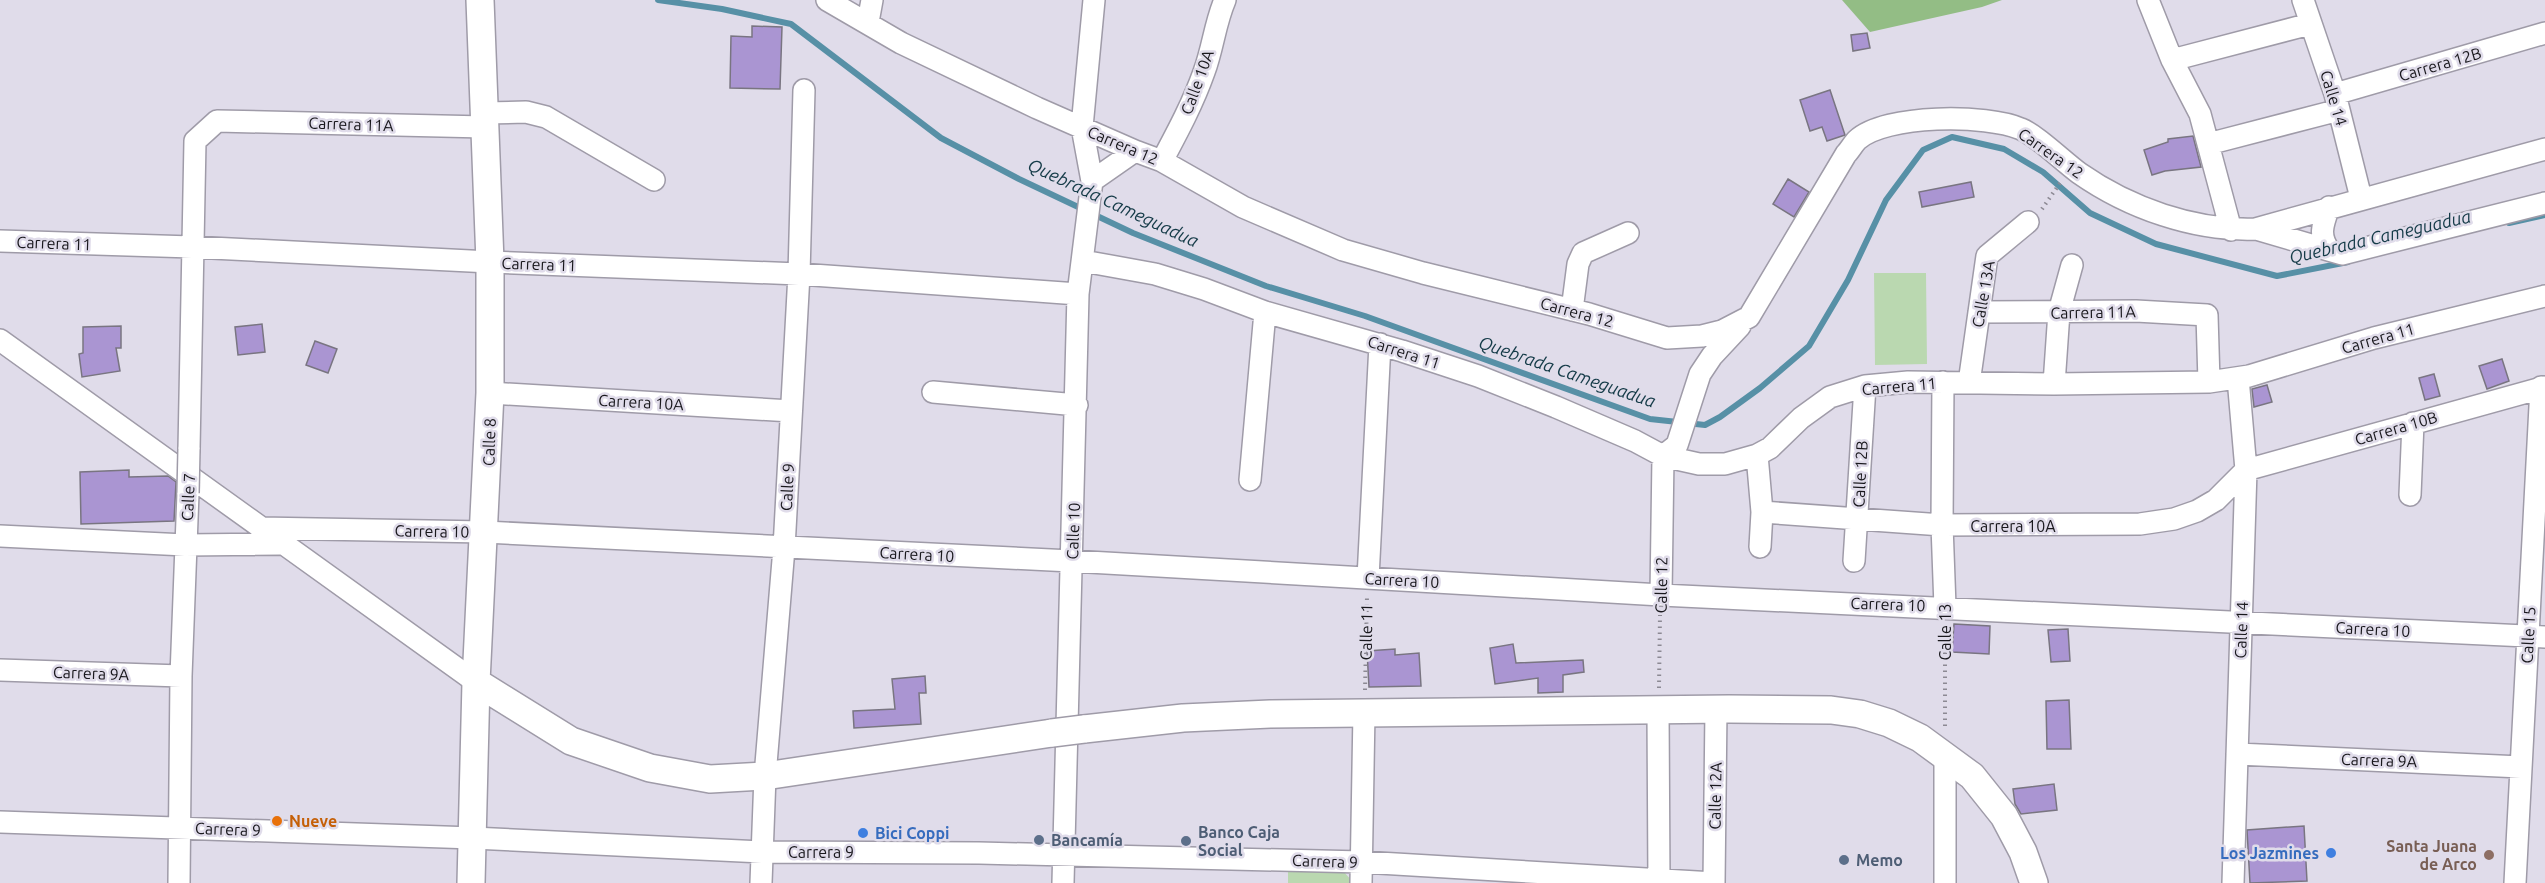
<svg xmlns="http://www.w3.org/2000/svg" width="2545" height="883" font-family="Ubuntu,sans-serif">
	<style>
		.green { fill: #bad8b0 }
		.forest { fill: #93bd85 }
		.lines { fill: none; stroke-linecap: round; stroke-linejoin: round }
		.stream { stroke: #5790a6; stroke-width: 6 }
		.building { fill: #aa95d2; stroke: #797581; stroke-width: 1.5 }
		.minor-casing { stroke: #9f9ba8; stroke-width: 24 }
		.major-casing { stroke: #9f9ba8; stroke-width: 30 }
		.path { stroke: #8c8993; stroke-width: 4; stroke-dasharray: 1.5 4.5; stroke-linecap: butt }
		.minor { stroke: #fff; stroke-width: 21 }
		.major { stroke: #fff; stroke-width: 27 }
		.minor-bridge-casing { stroke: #9f9ba8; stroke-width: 24; stroke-linecap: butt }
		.major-bridge-casing { stroke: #9f9ba8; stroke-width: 30; stroke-linecap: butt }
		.minor-bridge { stroke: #fff; stroke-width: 21 }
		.major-bridge { stroke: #fff; stroke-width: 27 }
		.food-dot { fill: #e8710a; stroke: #e0dcea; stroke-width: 2 }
		.shop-dot { fill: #3f7fe0; stroke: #e0dcea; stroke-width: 2 }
		.service-dot { fill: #5c6f8a; stroke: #e0dcea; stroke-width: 2 }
		.education-dot { fill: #8d6e63; stroke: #e0dcea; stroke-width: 2 }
		.labels { text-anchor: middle; stroke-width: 5; stroke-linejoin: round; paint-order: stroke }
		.street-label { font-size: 16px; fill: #19181d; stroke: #e0dcea }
		.food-label { font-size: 16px; font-weight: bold; fill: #c56008; stroke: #e0dcea; text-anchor: start }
		.service-label { font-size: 16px; font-weight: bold; fill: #4e5e75; stroke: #e0dcea; text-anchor: start }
		.shop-label { font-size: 16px; font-weight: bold; fill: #366cbe; stroke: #e0dcea; text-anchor: start }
		.education-label { font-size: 16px; font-weight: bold; fill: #785e54; stroke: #e0dcea; text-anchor: end }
		.water-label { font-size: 18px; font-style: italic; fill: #153b48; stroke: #e0dcea }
	</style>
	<rect width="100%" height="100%" fill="#e0dcea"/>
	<!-- green -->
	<path class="green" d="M1874,273h52l1,91 -52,1z
		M1294,868l49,3 11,12h-66v-12z"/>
	<!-- forest -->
	<path class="forest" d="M1842,0h160l-20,7 -112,25z"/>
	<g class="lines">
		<!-- stream -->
		<path class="stream" d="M658,0l64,9 69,15 150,114 78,41 114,54 133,53 99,30 285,103 55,6 15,-8 40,-29 49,-42 39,-66 38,-80 37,-50 29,-13 52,12 39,23 47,41 66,31 121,32 71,-14
			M2509,223l36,-8"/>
	</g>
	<!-- building -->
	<path class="building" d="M752,26l30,1 -2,62 -50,-1 1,-52 21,1z
		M1867,33l3,15 -17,3 -2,-16z
		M1830,90l15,45 -18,6 -5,-14 -12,4 -10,-31z
		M2193,136l8,31 -36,4 -13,4 -8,-25 24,-8v-3z
		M1788,179l21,13 -15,25 -21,-13z
		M1971,182l3,15 -52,10 -3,-15z
		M262,324l3,28 -27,3 -3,-28z
		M121,326v22h-5l4,23 -38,6 -3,-23 4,-1v-26z
		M315,341l22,8 -9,24 -22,-8z
		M2502,359l7,22 -22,8 -8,-23z
		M2434,374l6,22 -15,4 -6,-22z
		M2267,385l5,17 -18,5 -2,-18z
		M129,470v7l39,-1 8,6 -2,39 -93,3 -1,-52z
		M1954,624l36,2 -1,28 -37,-2z
		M2068,629l2,32 -19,1 -3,-32z
		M1513,644l3,19 67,-3 1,12 -21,3v17l-25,1v-15l-43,6 -5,-36z
		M1395,649v6l24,-2 2,33 -52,1 -2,-36z
		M925,676l1,17h-7l2,31 -67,4 -1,-17 42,-2 -3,-30z
		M2069,700l2,49h-24l-1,-48z
		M2054,784l3,26 -36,4 -6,-10 -2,-15z
		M2304,826l3,55 -57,2 -3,-53z"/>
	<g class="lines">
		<!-- minor casing -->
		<g class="minor-casing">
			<path id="minor" d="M827,0l74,43 136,65 98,43 27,10 81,46 100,43 80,23 166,41 78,24 35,-2 20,-5 27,-14 97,-163c4,-4 7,-10 11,-14 28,-26 130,-26 164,-11 15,6 43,33 58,44 50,35 115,58 176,56l290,-80
				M2148,0l24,60 28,54 31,116
				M2303,0l32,94 26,104
				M868,22l4,-22
				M2172,60l138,-36
				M2335,94l210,-61
				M484,113l42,-1 20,5 108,63
				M2208,144l131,-34
				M1162,161c16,-30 31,-58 42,-89 9,-24 11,-49 21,-72
				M1092,181l-10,-54 12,-127
				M2256,229l86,25 203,-51
				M0,241l192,6 298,15 309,12 279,20
				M2329,250c-11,-15 -6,-26 0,-43
				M1083,261l72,13 49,15 61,23 137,39 76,25 78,31 79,34 28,15 36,8h26l32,-9 13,-7 31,-30 29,-21 35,-11 43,-4 146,2 155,-2 40,-6 125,-38 171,-42
				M1572,310l6,-46 5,-11 45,-20
				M1979,312l157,-1 71,4 2,67
				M0,340l476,342
				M1943,382l-1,143 3,82
				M1969,383l18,-127 41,-34
				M2054,384l5,-72 13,-47
				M933,392l144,13
				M490,393l301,18
				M189,449l6,-308 22,-20 268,6
				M1757,455l5,57 -2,35
				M2246,470l299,-83
				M1250,480l15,-168
				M2410,495l3,-72
				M1762,512l180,13 198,-1 34,-5 23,-8 19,-11 30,-30
				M260,528l225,4 586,29 590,34 884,42
				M0,536l185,9 95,-1
				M1854,561l11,-175
				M1368,578l12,-234
				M1661,595l2,-139 14,-11 23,-71 12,-18 28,-30
				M0,670l181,6
				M1658,710l1,173
				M1945,754v129
				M2237,754l284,13
				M0,822l473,16 289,14 217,1 383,9 352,21
				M179,883l2,-207 7,-183
				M761,883l4,-107 19,-228 15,-274 5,-184
				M1063,883l15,-589 14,-113 43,-30
				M1361,883l3,-171
				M1714,883l2,-174
				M2233,883l13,-413 -8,-92
				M2515,883l26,-496"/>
		</g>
		<!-- major casing -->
		<g class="major-casing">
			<path id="major" d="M476,682l95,59 79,27 60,11 55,-3 287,-43
				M1084,729l99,-11 87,-4 459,-5 102,1 29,4 29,9 31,15 52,38 32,40 19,36 11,31
				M471,883l5,-201 14,-289v-131l-10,-262"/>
		</g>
		<!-- path -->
		<path class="path" d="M2042,209l18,-26
			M1659,688l1,-73
			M1365,690l2,-94
			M1945,726v-97"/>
		<!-- minor -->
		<use href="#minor" class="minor"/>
		<!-- major -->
		<use href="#major" class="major"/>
		<!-- minor-bridge casing -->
		<g class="minor-bridge-casing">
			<path id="minor-bridge" d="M188,493l1,-44"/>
		</g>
		<!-- major-bridge casing -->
		<g class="major-bridge-casing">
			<path id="major-bridge" d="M1052,733l32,-4"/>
		</g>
		<!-- minor-bridge -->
		<use href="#minor-bridge" class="minor-bridge"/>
		<!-- major-bridge -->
		<use href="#major-bridge" class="major-bridge"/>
	</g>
	<!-- markers -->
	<circle class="food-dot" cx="277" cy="821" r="6"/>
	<g class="shop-dot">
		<circle cx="863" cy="833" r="6"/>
		<circle cx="2331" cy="853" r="6"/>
	</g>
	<g class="service-dot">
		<circle cx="1039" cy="840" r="6"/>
		<circle cx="1186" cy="841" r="6"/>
		<circle cx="1844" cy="860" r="6"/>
	</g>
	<circle class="education-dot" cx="2489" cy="855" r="6"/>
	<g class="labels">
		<!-- street labels -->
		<g class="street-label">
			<text transform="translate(2440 64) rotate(-16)" y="6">Carrera 12B</text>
			<text transform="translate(1197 82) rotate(-70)" y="6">Calle 10A</text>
			<text transform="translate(2334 98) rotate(73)" y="6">Calle 14</text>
			<text transform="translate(351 124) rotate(2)" y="6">Carrera 11A</text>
			<text transform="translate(1123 145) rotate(23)" y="6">Carrera 12</text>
			<text transform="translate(2051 153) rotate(35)" y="6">Carrera 12</text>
			<text transform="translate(54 243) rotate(2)" y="6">Carrera 11</text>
			<text transform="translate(539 264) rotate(2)" y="6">Carrera 11</text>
			<text transform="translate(1983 294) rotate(-80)" y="6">Calle 13A</text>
			<text transform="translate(1577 312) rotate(15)" y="6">Carrera 12</text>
			<text transform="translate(2093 312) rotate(-1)" y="6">Carrera 11A</text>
			<text transform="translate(2378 338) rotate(-16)" y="6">Carrera 11</text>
			<text transform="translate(1404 352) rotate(18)" y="6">Carrera 11</text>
			<text transform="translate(1899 386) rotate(-5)" y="6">Carrera 11</text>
			<text transform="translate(641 402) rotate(3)" y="6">Carrera 10A</text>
			<text transform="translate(2396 428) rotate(-16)" y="6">Carrera 10B</text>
			<text transform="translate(489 442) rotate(-88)" y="6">Calle 8</text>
			<text transform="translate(1860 474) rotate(-87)" y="6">Calle 12B</text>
			<text transform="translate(787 487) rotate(-87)" y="6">Calle 9</text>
			<text transform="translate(188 497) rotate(-87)" y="6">Calle 7</text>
			<text x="2013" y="532">Carrera 10A</text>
			<text transform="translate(432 531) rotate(1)" y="6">Carrera 10</text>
			<text transform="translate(1073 531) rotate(-88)" y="6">Calle 10</text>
			<text transform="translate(917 554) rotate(3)" y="6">Carrera 10</text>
			<text transform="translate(1402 580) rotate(3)" y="6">Carrera 10</text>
			<text transform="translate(1661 585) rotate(-89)" y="6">Calle 12</text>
			<text transform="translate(1888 604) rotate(2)" y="6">Carrera 10</text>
			<text transform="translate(2373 629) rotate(3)" y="6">Carrera 10</text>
			<text transform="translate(2241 630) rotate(-88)" y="6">Calle 14</text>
			<text transform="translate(1366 632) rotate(-89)" y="6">Calle 11</text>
			<text transform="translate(1945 632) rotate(-90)" y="6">Calle 13</text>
			<text transform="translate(2528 635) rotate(-87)" y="6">Calle 15</text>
			<text transform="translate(91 673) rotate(2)" y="6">Carrera 9A</text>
			<text transform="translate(2379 760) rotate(2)" y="6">Carrera 9A</text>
			<text transform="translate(1715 796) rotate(-89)" y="6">Calle 12A</text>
			<text transform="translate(228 829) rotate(2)" y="6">Carrera 9</text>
			<text x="821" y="858">Carrera 9</text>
			<text transform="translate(1325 861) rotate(2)" y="6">Carrera 9</text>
		</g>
		<!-- food labels -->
		<g class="food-label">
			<text x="289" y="827">Nueve</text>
		</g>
		<!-- service labels -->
		<g class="service-label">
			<text x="1198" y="838">Banco Caja<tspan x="1198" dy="18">Social</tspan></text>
			<text x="1051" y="846">Bancamía</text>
			<text x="1856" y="866">Memo</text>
		</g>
		<!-- shop labels -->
		<g class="shop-label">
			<text x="875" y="839">Bici Coppi</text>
			<text x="2319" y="859" text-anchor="end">Los Jazmines</text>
		</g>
		<!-- education labels -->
		<g class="education-label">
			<text x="2477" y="852">Santa Juana<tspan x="2477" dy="18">de Arco</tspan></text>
		</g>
		<!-- water labels -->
		<g class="water-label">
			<text transform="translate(1113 203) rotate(25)" y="6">Quebrada Cameguadua</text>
			<text transform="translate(2380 237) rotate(-13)" y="6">Quebrada Cameguadua</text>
			<text transform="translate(1567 372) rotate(19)" y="6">Quebrada Cameguadua</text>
		</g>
	</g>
</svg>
